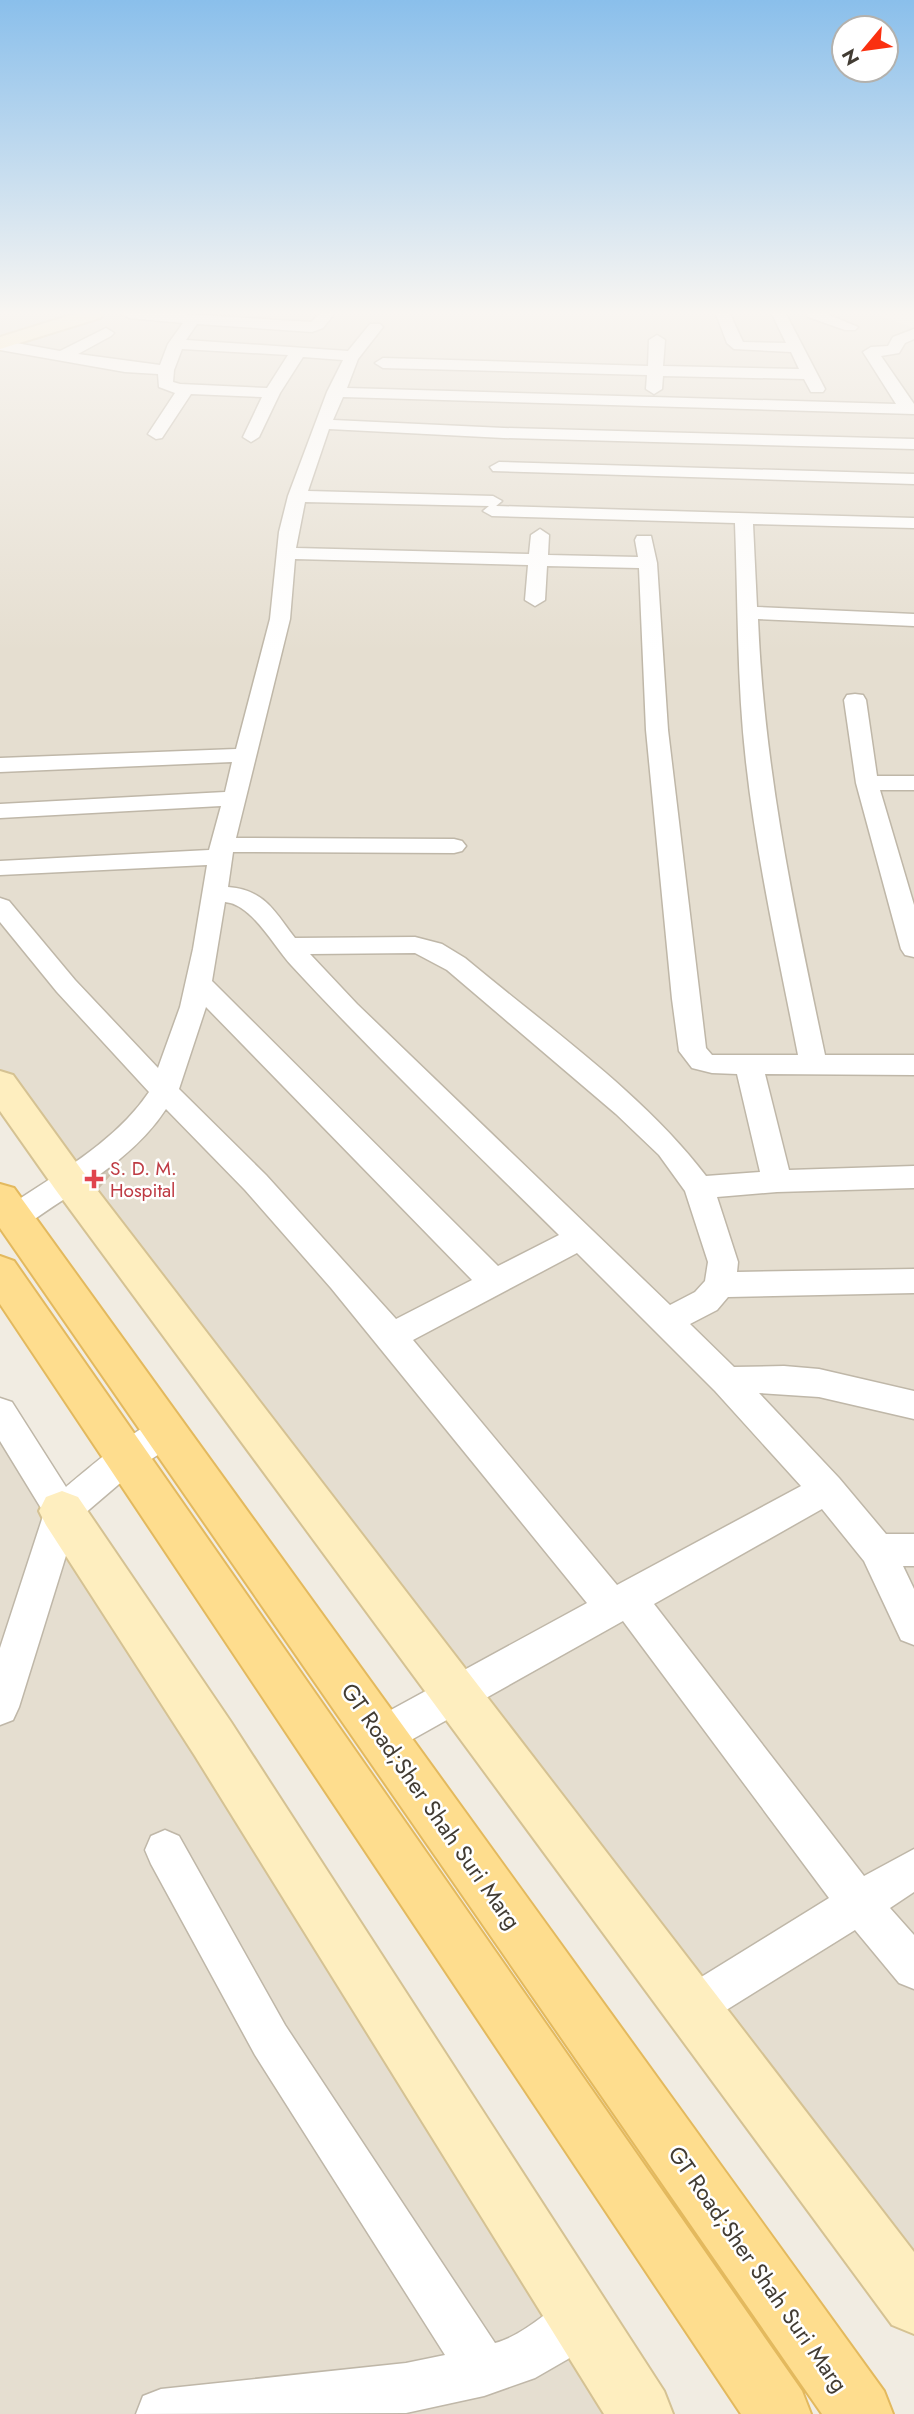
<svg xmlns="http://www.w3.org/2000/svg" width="914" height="2414" font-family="Jost,sans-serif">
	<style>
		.residential { fill: #e5ded0 }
		.building { fill: #d2c8b8; stroke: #cdbfab; stroke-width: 2 }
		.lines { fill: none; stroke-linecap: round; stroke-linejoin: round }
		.street-casing { stroke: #bfb7a8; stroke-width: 3 }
		.secondary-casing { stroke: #d5c293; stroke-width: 4 }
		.primary-casing { stroke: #e3b95e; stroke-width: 4 }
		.street { fill: #fff; fill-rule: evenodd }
		.secondary { fill: #feeebf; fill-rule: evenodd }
		.primary { fill: #fedd8e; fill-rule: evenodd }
		.health-dot { fill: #e0444e; stroke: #fff; stroke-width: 2.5 }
		.labels { text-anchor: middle; stroke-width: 5; stroke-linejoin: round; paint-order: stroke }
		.health-label { font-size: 19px; fill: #be3a42; stroke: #fff; text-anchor: start }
		.near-street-label { font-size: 23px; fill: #423c33; stroke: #fff }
	</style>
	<rect width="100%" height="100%" fill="#f1ece2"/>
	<!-- residential -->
	<path class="residential" d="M0,314h876l38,14v1939l-914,-1169z
		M0,1439l609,975h-609z"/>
	<!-- building -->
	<path class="building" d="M100,1166l13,5 -21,24 -13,-6z"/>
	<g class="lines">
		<!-- street casing -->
		<g class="street-casing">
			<path id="street" d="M122,314h62l127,8 8,-8h15l-11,14 -11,4 -115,-8 -11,16 162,11 22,-27h10l3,3 -25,32 -11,29 549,16 -33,-52 8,-5 17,-1 5,-9 21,-8v10l-9,4 -6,10 -18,3 33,48v10l-571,-17 -10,23 171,8 410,11v10l-410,-11 -175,-9 -21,62 185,5 9,5 -6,5 418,12v10l-161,-4 4,83 157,7v12l-156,-7c6,150 36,290 67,436h89v20l-149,-1 24,96 125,-4v22l-137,4 -60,5 21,65 -1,10 177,-3v24l-186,4 -11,13 -27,14 44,43 50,-1 35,3 95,22v28l-95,-22 -60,-4 80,85 47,56h28v32h-11l11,23v56l-13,-5 -37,-79 -42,-52 -168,95 210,272 50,-27v43l-24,16 24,27v54l-15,-6 -44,-53 -148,92 -15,7 -15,-7 -7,-15 7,-15 152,-94 -206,-277 -228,128 -14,6 -14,-6 -5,-13 5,-13 220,-120 -256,-315 -86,-98 -79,-81c-33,51 -93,82 -141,117l-11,3 -11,-3 -3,-6 3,-10c51,-35 111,-66 146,-118l-92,-100 -57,-70v-24l9,3 66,79 83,88 22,-61 13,-58 14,-84 -207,10v-14l209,-11 12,-44 -221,12v-14l225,-12 7,-30 -232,10v-14l236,-9 34,-130 9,-87 9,-36 39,-104 16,-32 -40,-3 -23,36 -21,44 -8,5 -8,-5 19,-40 -71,-3 -29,44 -6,1 -8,-5 27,-41 -16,-6 -1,-13 -33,-2 -125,-22v-10l60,11 46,-23 8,5 -3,3 -33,18 82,11 8,-21 15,-21 -54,-5zM182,349l106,6 -21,33 -87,-4 -7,-2 1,-12zM305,502l184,4 -6,5 9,5 243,7c3,80 2,160 11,239 11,99 33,196 52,293h-86l-6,-7 -38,-318 -11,-167 -6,-27h-14l-2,4 3,17 -90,-2 1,-20 -9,-6 -9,6 -2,19 -233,-6zM295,559l233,6 -3,35 10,6 10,-6 2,-34 92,2 7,162 26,269 7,52 13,17 20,5 25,1 23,98 -54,4c-63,-83 -160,-150 -241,-218l-23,-14 -27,-7 -120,1c-21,-27 -30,-48 -67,-51l5,-35 221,1 8,-2 4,-5 -4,-5 -8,-2 -218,-1 54,-219zM225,902c27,2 49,45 67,64 86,93 177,180 267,269l-61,31 -286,-285zM415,953l32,17 169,144 43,41 26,36 23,71 -3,19 -10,11 -25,13 -313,-301 -47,-50zM206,1007l266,273 -76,39 -130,-144 -87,-86zM577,1253l138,138 86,95 -184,99 -204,-245z
				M716,314h14l13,28 43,1 -14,-29h14l39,75 -2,3h-12l-7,-13 -141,-3 -1,13 -8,5 -8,-5 1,-14 -264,-7 -8,-5 8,-5 265,8 1,-26 8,-5 8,5 -2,26 136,3 -8,-17 -57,-3 -7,-6z
				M806,314h21l31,13 -3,3h-10l-37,-13z
				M499,462l415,12v10l-421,-13 -3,-4z
				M855,694l8,1 3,5 11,76h37v14h-34l34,115v52l-9,-2 -4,-6 -45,-166 -12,-83 3,-5z
				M0,1398l12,4 54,85c17,-14 81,-70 101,-69 4,0 7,3 11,4l5,10 -5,10 -39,25 -62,53 -58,187 -6,13 -13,5v-77l44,-135 -44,-72z
				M165,1830l14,6 106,189 210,318c33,-9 53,-36 84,-49l17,7 7,17 -7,17 -28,24 -33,19 -51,18 -78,17 -270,1 7,-18 18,-7 245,-26 39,-8 -190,-300 -104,-191 -6,-14 6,-14z"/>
		</g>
		<!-- secondary casing -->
		<g class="secondary-casing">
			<path id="secondary" d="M74,314h29l-3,4 -100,31v-12z
				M0,1071l13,4 68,94 833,1083v82l-22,-9 -837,-1136 -55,-78z
				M62,1491l16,6 153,225 433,669 9,23h-69l-409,-658 -149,-231 -7,-14 7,-14z"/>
		</g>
		<!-- primary casing -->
		<g class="primary-casing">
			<path id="primary" d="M0,1184l14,4 870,1203 9,23h-71l-822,-1186z
				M0,1256l14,5 788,1130 9,23h-70l-741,-1110z"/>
		</g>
		<!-- street -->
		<use href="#street" class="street"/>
		<!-- secondary -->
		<use href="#secondary" class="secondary"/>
		<!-- primary -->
		<use href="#primary" class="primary"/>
	</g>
	<!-- sky -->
	<linearGradient id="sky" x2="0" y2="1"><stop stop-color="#8abfeb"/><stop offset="0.48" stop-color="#f9f6f2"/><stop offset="1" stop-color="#f9f6f2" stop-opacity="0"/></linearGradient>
	<rect width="914" height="652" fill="url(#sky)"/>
	<!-- markers -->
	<path class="health-dot" d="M90.5 1168.5h7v7h7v7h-7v7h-7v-7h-7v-7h7z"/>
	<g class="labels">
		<!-- health labels -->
		<g class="health-label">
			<text x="110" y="1175">S. D. M.<tspan x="110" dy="22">Hospital</tspan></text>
		</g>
		<!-- near-street labels -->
		<g class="near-street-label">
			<text transform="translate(431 1806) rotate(55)" y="8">GT Road;Sher Shah Suri Marg</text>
			<text transform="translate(758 2269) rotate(55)" y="8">GT Road;Sher Shah Suri Marg</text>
		</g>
	</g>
	<!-- north arrow -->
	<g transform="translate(865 49) rotate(241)"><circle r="33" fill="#ffffff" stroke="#b3b1ad" stroke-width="2"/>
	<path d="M0-5L12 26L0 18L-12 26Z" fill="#fa3010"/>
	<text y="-10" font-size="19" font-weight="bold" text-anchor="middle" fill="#423c33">N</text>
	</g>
</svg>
